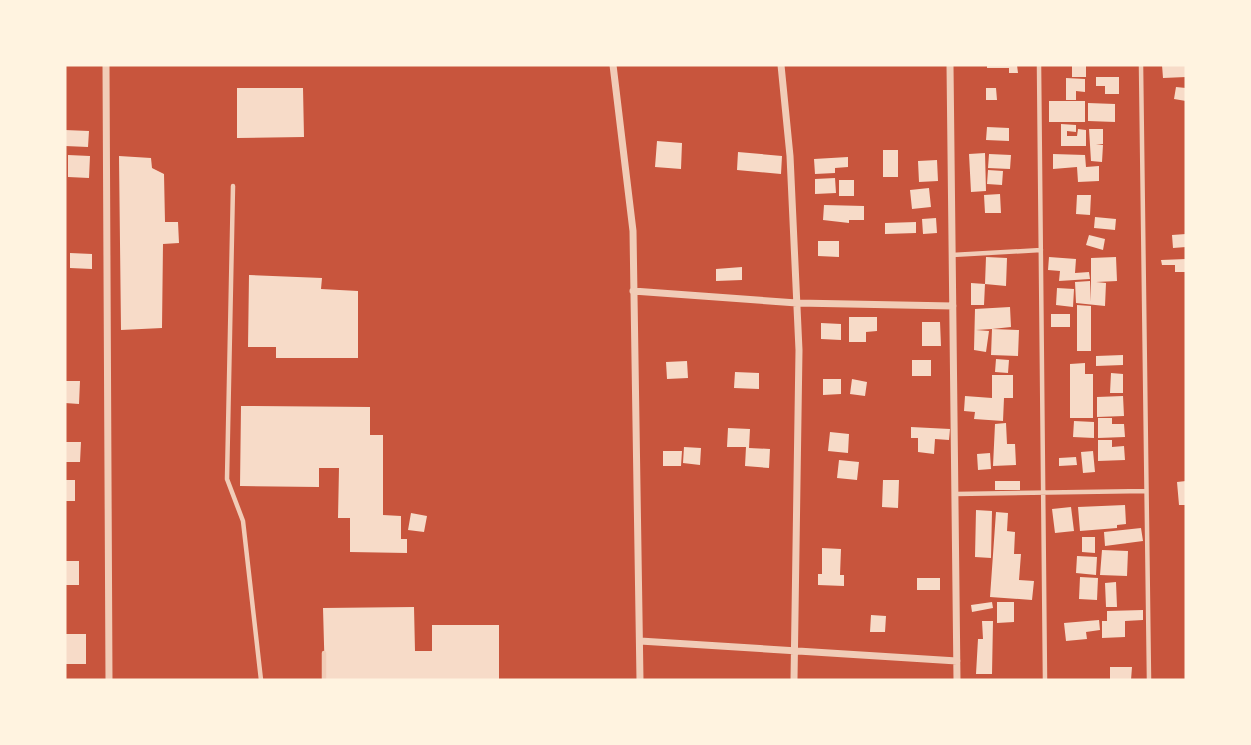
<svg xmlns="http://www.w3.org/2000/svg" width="1251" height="745" font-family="'Work Sans',sans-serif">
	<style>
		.building { fill: #f7dbc8 }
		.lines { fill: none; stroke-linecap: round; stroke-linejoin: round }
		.service { stroke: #f1ccb7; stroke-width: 4.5 }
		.minor { stroke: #f1ccb7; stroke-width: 7 }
	</style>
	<rect width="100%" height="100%" fill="#c8553d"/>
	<!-- building -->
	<path class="building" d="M987,65h30l1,8h-9v-5h-22z
		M1072,65h14v12h-14z
		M1162,65h24v12l-23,1z
		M1096,77h23v17h-14v-8h-9z
		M1066,78l19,1v13l-9,-1v9h-10z
		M1176,87l10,1v13l-12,-2z
		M237,88h66l1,49 -67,1z
		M986,88h10l1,12h-11z
		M1049,101h36v21h-36z
		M1088,103l27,1v18l-27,-1z
		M1061,124l15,1v7l-9,-1v5h10l1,-7 8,1v16h-25z
		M987,127l22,1v13l-23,-1z
		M1089,129h14v15l-7,1h7l-1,17 -11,-1z
		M65,130l24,1 -1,16 -23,-1z
		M657,141l25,2 -1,26 -26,-2z
		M883,150h15v27h-15z
		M738,152l44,4 -1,18 -44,-4z
		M985,153l1,38 -15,1 -2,-38z
		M989,154l22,1 -1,14 -22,-1z
		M1053,154l32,1 1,12 13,-1v15l-21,1 -1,-15 -24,2z
		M68,155l22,1 -1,22 -21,-1z
		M119,156l32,2 1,10 12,6 1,48h13l1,21 -16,1 -1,84 -41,2z
		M848,157v10l-13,1v5l-20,1 -1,-15z
		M937,160l1,21 -19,1 -1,-21z
		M988,170l15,1 -1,14 -15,-1z
		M835,178l1,15 -21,1v-15z
		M839,180h15v16h-15z
		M929,188l2,19 -19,2 -2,-19z
		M1000,194l1,19h-16l-1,-18z
		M1077,195h14l-1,20 -14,-1z
		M824,205l40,1v14h-15v3l-26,-3z
		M1095,217l21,2 -1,11 -21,-2z
		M936,218l1,15 -14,1 -1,-15z
		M916,222v11l-31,1v-11z
		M1186,234v13l-13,1 -1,-13z
		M1089,235l16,4 -2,11 -17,-5z
		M818,241h21v16l-21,-1z
		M70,253l22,1v15l-22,-1z
		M986,257l21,1 -1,28 -21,-2 -1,21h-13v-22l14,1z
		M1049,257l27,2 -1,14 14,-1 1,7 -31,2 1,-10 -12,-1z
		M1116,257l1,24 -21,1 10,1 -1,23 -29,-3 -1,-21 15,-1 1,21v-44z
		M1186,259v13h-11v-7h-13l-1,-5z
		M742,267v13l-26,1v-12z
		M249,275l73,3 -1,11 37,2v67h-82v-11h-28z
		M1057,288l17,1 -1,18 -17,-2z
		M1077,305l14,1v45h-14z
		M1010,307l1,20 -19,2 27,1 -1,26 -27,-1 1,-26 -16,1 13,1 -3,21 -12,-2 1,-41z
		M1051,314h19v13h-19z
		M849,317h28v14l-11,1v10h-17z
		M922,322h18l1,24h-19z
		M821,323l20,1v16l-20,-1z
		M1123,355v10l-27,1v-10z
		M996,359l13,1 -1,13 -13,-1z
		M912,360h19v16h-19z
		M687,361l1,17 -21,1 -1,-17z
		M1085,363v11h8v44h-23v-54z
		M735,372l24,1v16l-25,-1z
		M1111,373l12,1v19h-13z
		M992,375h21v23h-9l-1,23 -29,-2 1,-7 -11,-1 1,-15 27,2z
		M823,379h18v15l-18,1z
		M852,379l15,3 -2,14 -15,-2z
		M65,381h15l-1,23 -14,-1z
		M1123,396l1,20 -27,1v-20z
		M241,406l129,1v28h13v80l18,1v23h6v14l-57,-1v-34h-12l1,-50h-20v19l-79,-1z
		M1098,418h14v6h12l1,13 -27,1z
		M1074,421l20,1v16l-21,-1z
		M1006,423l1,21h8l1,21 -23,1 2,-42z
		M911,427l39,2 -1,11 -14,-1 -1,15 -16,-2v-14h-7z
		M728,428l22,1 -1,19 21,1 -1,19 -24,-2 1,-19h-19z
		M830,432l19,2 -1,19 -20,-2z
		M1098,440h14v7l12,-1 1,14 -27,1z
		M65,442h16l-1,20h-15z
		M684,447l17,1 -1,17 -17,-2z
		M663,451h19l-1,15h-18z
		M1093,451l2,21 -12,1 -2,-21z
		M990,453l1,16 -13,1 -1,-16z
		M1076,457l1,8 -18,1v-8z
		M839,460l20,2 -2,18 -20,-2z
		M65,480h10v21h-10z
		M883,480h16l-1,28 -16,-1z
		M995,481h25v9h-25z
		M1186,481v24h-7l-2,-23z
		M1125,505l1,19 -9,1v3l-37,3 -2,-24z
		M1071,507l3,24 -19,2 -3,-24z
		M976,510l16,1 -1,47 -16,-1z
		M996,512l12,1 -1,18 8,1 -1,22h7l-2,26 15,1 -2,19 -42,-3z
		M411,513l16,3 -3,16 -16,-2z
		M1141,528l2,13 -38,5 -1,-14z
		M1082,537h13v16l-13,-1z
		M822,548l19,1 -1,26h4v11l-26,-1v-11h4z
		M1102,550l26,1 -1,25 -27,-1z
		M1077,556l20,1 -1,18 -20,-2z
		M65,561h14v24h-14z
		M1080,577l18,1 -1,22 -18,-1z
		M917,578h23v12h-23z
		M1116,582l1,25h-11l-1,-24z
		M992,602l1,6 -21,4 -1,-7z
		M997,602h17v20l-17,1z
		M414,607l1,44h17v-26h67v55h-174l-2,-72z
		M1143,610v10l-18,1v16l-23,1v-17h5v-10z
		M871,615l15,1 -1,16h-15z
		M1099,620l1,10 -14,2 1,7 -21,2 -2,-18z
		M982,621h11l-1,53h-16l2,-35h5z
		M65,634h21v30h-21z
		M1110,667h22l-1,13h-21z"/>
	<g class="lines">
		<!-- service -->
		<path class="service" d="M1039,65l6,615
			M1141,65l8,615
			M233,186l-6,293 16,42 18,159
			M952,255l89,-5
			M955,494l191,-3
			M324,653v27"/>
		<!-- minor -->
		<path class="minor" d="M106,65l3,615
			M613,65l20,166 7,449
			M781,65l9,91 9,194 -5,330
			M950,65l7,615
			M633,291l164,12 156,3
			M640,641l317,20"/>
	</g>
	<!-- border -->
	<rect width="1251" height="745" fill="none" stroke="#fff3e0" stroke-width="133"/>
</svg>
